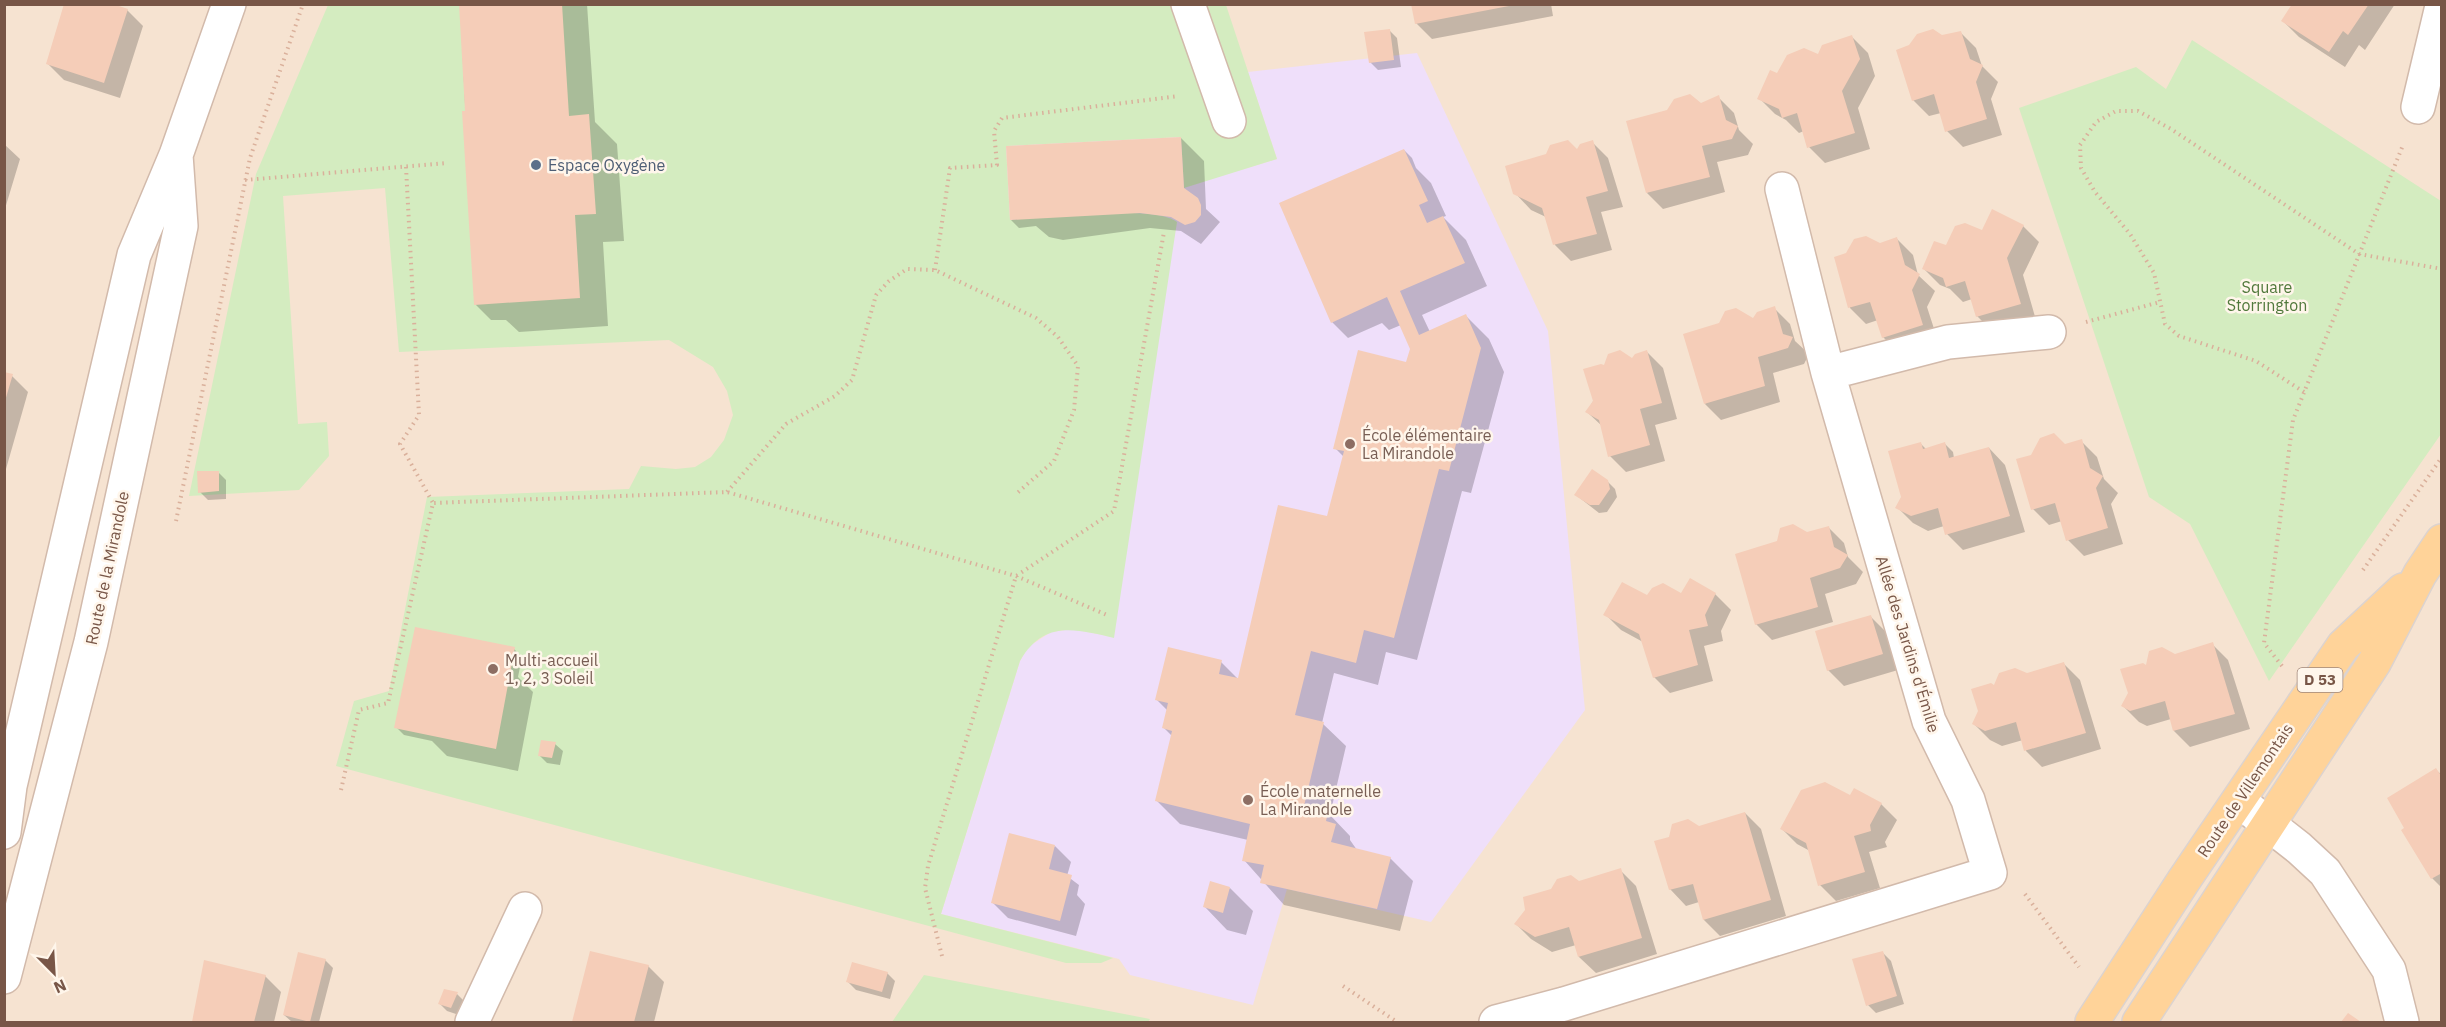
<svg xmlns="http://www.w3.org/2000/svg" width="2446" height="1027" font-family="'IBM Plex Sans',sans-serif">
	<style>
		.residential { fill: #f6e3d1 }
		.education { fill: #efdffa }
		.green { fill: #d4ecc0 }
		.shadow { fill: #0003 }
		.building { fill: #f5cdb8 }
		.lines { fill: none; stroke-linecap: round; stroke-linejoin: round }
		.minor-casing { stroke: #d2baab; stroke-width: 36 }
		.major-casing { stroke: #dcd3cf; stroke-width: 36 }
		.path { stroke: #dab09b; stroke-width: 4; stroke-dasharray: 1.5 4.5; stroke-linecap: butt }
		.minor { stroke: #fff; stroke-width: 33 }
		.major { stroke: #ffd399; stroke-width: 33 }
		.service-dot { fill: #5c6f8a; stroke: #fff6eb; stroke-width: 2 }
		.education-dot { fill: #8d6e63; stroke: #fff6eb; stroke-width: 2 }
		.labels { text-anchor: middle; stroke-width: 5; stroke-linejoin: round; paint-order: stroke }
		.shield { fill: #fff6eb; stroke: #a08678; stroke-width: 1.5 }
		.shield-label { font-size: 15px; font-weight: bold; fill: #785647 }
		.service-label { font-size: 16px; fill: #4e5e75; stroke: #fff6eb; text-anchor: start }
		.park-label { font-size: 16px; fill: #51793c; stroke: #fff6eb }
		.education-label { font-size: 16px; fill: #785e54; stroke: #fff6eb; text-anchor: start }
		.street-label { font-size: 16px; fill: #785647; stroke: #fff6eb }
	</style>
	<rect width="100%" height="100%" fill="#fef2e3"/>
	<!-- residential -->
	<path class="residential" d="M5,5h2436v1017h-2436z"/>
	<!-- education -->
	<path class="education" d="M1417,53l131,278 37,379 -154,212 -144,-33 -34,116 -123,-30 -11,-16 -178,-45 79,-253 8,-14 23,-15 21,-3 42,8 -75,-420 -29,3 -4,-74 175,-9 3,50 93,-28 -29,-87z"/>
	<!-- green -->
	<path class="green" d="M328,5h898l51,154 -93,29 -3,-51 -175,9 4,74c31,-3 146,-16 167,2l-63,416c-39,-9 -70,-18 -94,23l-79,253 172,44 -12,5h-35l-730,-197 18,-65 35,-10 38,-194 202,-8 12,-23 35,3 19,-2 16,-10 13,-17 9,-25 -6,-24 -14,-24 -44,-27 -270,12 -14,-164 -102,8 15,228 29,-2 2,34 -30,34 -110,6 67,-322z
		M2192,40l249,161v233l-172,247 -79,-157 -41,-27 -130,-389 117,-41 30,22z
		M924,975l226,44 -2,3h-256z"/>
	<!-- shadow -->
	<path class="shadow" d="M460,4h127l8,118 22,22 7,97 -21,1 5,84 -89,6 -13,-12h-15l-16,-16z
		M1412,4h139l2,12 -121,23 -16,-16z
		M2294,4h101l-30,46 -6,-5 -14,22 -46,-30 -16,-16z
		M127,10l16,16 -23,72 -56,-18 -16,-16z
		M1389,30l8,8 4,29 -23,3 -8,-8z
		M1960,32l16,16 6,18 16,16 -7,17 11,36 -39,12 -16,-16 -6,-18 -12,3 -16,-16 29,-64z
		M1852,37l16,16 7,23 -17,32 12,41 -45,14 -16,-16 -5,-16 -5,2 -13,-13 -11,-6 -16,-16 19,-23 40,-19z
		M1718,97l16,16 5,17 14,14 -5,11 -31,7 8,30 -62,17 -16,-16 54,-87z
		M1181,138l23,23 2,48 14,13 -19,22 -20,-13 -31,-3 -87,12 -14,-3 -13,-11 -17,2 -8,-8z
		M1592,142l16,16 15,49 -22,5 11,38 -41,11 -16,-16 -9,-28 -15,-7 -16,-17 32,-38 31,-4z
		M4,144l16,15 -16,53z
		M1404,150l8,8 4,10 15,15 15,33 -3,1 23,23 21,46 -65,29 8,17 36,-16 23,23 15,33 -33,121 -9,-2 -45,169 -31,-8 -8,33 -44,-12 -12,50 24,23 -16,69 20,21v4l7,10 33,8 23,23 -13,50 -116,-26 -40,-45 4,-20 -68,-16 -23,-23 15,-65 -8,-8 4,-17 -11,-11 64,-38 18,18 90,-162 15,-61 -9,-9 72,-84 4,-15 -10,-24 -12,5 -7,-7 -34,15 -16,-16z
		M2023,226l16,16 -16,33 13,45 -43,12 -16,-16 -5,-17 -9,3 -13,-13 -10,-4 -16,-16 28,-20z
		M1897,239l16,16 5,20 17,16 -8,16 11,34 -39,12 -16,-16 -5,-17 -12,4 -16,-16 -14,-50z
		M1774,308l16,16 5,17 14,13 -5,10 -31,9 7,29 -59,18 -16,-16 47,-85z
		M1647,352l16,16 14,51 -22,6 10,36 -39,11 -16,-16 -8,-30 -15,-14 23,-41z
		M4,374l8,2 16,16 -22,77 -2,-1z
		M2081,441l16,16 7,22 14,14 -7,11 12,40 -39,12 -16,-16 -6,-19 -13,4 -16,-16 31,-63z
		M1921,444l5,5 19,-5 8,8 1,6 35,-10 16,17 20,67 -62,18 -16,-16 -3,-8 -16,5 -15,-8 -16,-16 6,-10z
		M218,472l8,8v19l-18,1 -8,-8z
		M1607,481l8,8 2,8 -10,15 -8,1 -23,-18z
		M1828,527l16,16 4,14 15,15 -7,12 -31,10 8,28 -61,18 -16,-16 51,-90z
		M1680,594h35l16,16 -10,21 2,10 -19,5 9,35 -43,12 -16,-16 -11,-35 -22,-12 -16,-16z
		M1871,617l16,16 11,37 -54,16 -16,-16z
		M2212,644l16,16 22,69 -60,18 -16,-16 -3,-12 -24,7 -8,-4 -16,-16 28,-33 24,-17z
		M514,649l8,8 -4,20 15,15 -15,79 -71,-15 -15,-15 -28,-6 -8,-8z
		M2064,664l16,16 21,69 -59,18 -16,-16 -3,-11 -21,6 -12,-6 -16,-16 27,-32 26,-17z
		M555,744l8,7 -3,14 -13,-2 -8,-8z
		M2436,770l6,5v113l-10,-10z
		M1855,790l26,14 16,16 -12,22 2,5 -18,5 11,36 -44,13 -16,-16 -10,-34 -13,-7 -16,-16 70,-31z
		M1745,813l16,16 25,87 -66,20 -16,-16 -5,-18 -13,4 -16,-17 -2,-51z
		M1055,846l16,16 -4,14 12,9 -2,10 8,9 -9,32 -68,-18 -16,-16z
		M1620,870l16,16 21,68 -61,19 -17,-16 -3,-12 -24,7 -21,-13 -15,-15 11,-13 51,-28z
		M1230,888l23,23 -7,24 -19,-5 -22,-23z
		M591,952l57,14 16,16 -10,40h-81z
		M1883,953l8,8 13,43 -28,9 -8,-8z
		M325,960l8,8 -14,54h-27l-8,-7z
		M205,962l60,14 16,16 -7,30h-81z
		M887,973l8,8 -5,18 -34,-9 -8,-8z
		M457,994l8,8 -6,13 -12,-4 -8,-8z"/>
	<!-- building -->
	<path class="building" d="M64,4h49l15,5 -24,74 -58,-19z
		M459,4h103l7,112 20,-2 7,100 -21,1 5,83 -106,7 -12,-194h3z
		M1411,4h98v2l-94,18z
		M2292,4h77l-21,31 -5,-4 -14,21 -48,-31z
		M1390,29l4,31 -25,3 -5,-31z
		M1933,29l9,6 19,-4 9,28 13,6 -7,17 11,37 -42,13 -11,-38 -22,7 -16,-51 13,-5 8,-11z
		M1852,35l8,24 -18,32 13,42 -48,15 -10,-35 -15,5 -3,-9 -22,-10 13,-29 7,3 10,-18 17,-7 14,6 4,-9z
		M1690,94l11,9 18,-8 7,25 12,6 -6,13 -30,7 8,31 -64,16 -20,-72 41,-11 7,-11z
		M1181,137l3,51 14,10 3,7v10l-6,7 -10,3 -14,-8 -31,-4 -130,7 -4,-74z
		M1568,140l9,9 3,-5 13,-4 15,51 -22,6 11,37 -44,11 -11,-37 -29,-14 -8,-28 41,-12 4,-9z
		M1404,149l24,52 -9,4 8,18 16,-7 22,47 -65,28 19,44 47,-21 15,34 -32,123 -10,-2 -45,169 -30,-8 -8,33 -45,-12 -16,64 29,7 -20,84 24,6 -2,9 10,3 -5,18 60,15 -14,52 -117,-26 4,-18 -22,-4 8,-37 -95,-23 17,-70 -10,-3 6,-25 -13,-3 13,-53 54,13 -3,14 19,4 40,-173 49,11 17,-65 -11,-2 25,-99 48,12 4,-13 -23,-52 -56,26 -52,-120z
		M1992,209l32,16 -17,33 14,46 -45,13 -11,-36 -19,6 -3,-9 -21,-9 12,-28 12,4 9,-19 10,-3 17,7z
		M1866,236l14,7 17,-6 8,28 15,9 -8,16 11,35 -41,13 -12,-36 -22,6 -14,-51 12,-4 8,-14z
		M1775,306l8,28 10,3 -5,11 -30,9 7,29 -61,18 -21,-70 36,-11 6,-12 11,-3 17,10 4,-6z
		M1620,350l12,8 3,-4 12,-4 15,53 -22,6 10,36 -42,12 -9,-37 -14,-8 8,-11 -10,-32 18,-5 3,1 4,-11z
		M4,372l9,2 -8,27h-1z
		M2054,433l11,11 17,-5 8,29 13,8 -7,12 12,40 -42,13 -11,-38 -24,7 -15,-51 15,-4 9,-17z
		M1921,442l2,7 22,-7 4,16 40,-11 21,69 -65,19 -7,-27 -27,8 -16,-8 6,-11 -13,-46z
		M1592,469l16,11 2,9 -11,16h-9l-16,-10z
		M197,471h22v20l-21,2z
		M1793,524l14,8 22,-6 5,21 14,8 -8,13 -30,10 8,29 -63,18 -20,-71 42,-13 3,-13z
		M1690,578l26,15 -11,22 3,11 -19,4 9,35 -45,13 -14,-44 -36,-19 19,-33 25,13 5,-7 11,-5 18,10z
		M1871,615l12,39 -56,17 -12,-40z
		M415,627l100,20 -19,102 -102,-21z
		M2213,642l22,72 -62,17 -8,-30 -35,10 -9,-5 7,-13 -8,-24 23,-6 3,2 3,-14 13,-4 13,7z
		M2064,662l22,71 -62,18 -8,-29 -31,9 -13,-7 6,-13 -7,-22 20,-6 3,2 5,-12 16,-5 12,5z
		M541,740l15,2 -4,16 -14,-2z
		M2436,768l6,9v96l-11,6 -30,-49 3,-2 -17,-30z
		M1825,782l25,13 4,-7 28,15 -12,22 1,6 -17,5 11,36 -47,14 -12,-43 -26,-14 21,-39z
		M1745,812l26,88 -68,20 -10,-36 -24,6 -15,-49 15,-4 3,-13 16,-5 11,7z
		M1009,833l46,12 -6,24 23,6 -12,46 -69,-18z
		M1621,868l21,70 -64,19 -9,-30 -34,10 -21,-13 11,-14 -2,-13 28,-8 6,-10 14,-4 8,6z
		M1210,881l20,6 -7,26 -20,-6z
		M590,951l59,14 -15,57h-62z
		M1883,951l14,45 -31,10 -14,-47z
		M298,952l28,7 -16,63 -27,-7z
		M204,960l62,15 -12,47h-62z
		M852,962l36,10 -6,20 -36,-10z
		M444,989l14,3 -7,16 -13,-4z
		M2348,1013l13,9h-20z"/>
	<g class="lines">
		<!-- minor casing -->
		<g class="minor-casing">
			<path id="minor" d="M1188,4l41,117
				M2418,107l24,-101
				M176,155l53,-151
				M1828,373l120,-31 101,-10
				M2239,801l60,47 26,24 64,98 13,52
				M4,832l6,-46 124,-531 42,-100 5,71 -90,416 -87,335
				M472,1022l53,-113
				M1496,1022l68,-18 426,-131 -22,-73 -39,-79 -101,-348 -46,-184"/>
		</g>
		<!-- major casing -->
		<g class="major-casing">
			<path id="major" d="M2092,1022l92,-142 159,-234 60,-56
				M2139,1022l235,-359 46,-89 22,-33"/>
		</g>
		<!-- path -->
		<path class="path" d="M406,167l13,248 -19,29 33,59
			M245,180l203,-17
			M935,270l15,-102 47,-3 -3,-34 8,-13 177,-22
			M2086,322l74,-20
			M2304,392l-48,-31 -77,-25 -14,-12 -11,-51 -24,-39 -35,-42 -14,-24 -1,-23 16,-23 20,-11h22l33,18 188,125 83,15
			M727,492l59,-68 49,-28 17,-16 24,-85 13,-14 18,-12 28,1 101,48 22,19 20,29 -4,44 -20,51 -38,33
			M176,521l74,-363 53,-154
			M2363,570l79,-113
			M2282,666l-18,-23 29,-223 110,-275
			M341,790l18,-80 29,-7 45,-200 294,-11 289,84 91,39
			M2025,894l54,73
			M942,956l-17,-68 3,-22 88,-290 98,-65 50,-279
			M1343,986l54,36"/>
		<!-- minor -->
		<use href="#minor" class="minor"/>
		<!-- major -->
		<use href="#major" class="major"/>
	</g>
	<!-- markers -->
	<circle class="service-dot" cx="536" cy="165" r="6"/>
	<g class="education-dot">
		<circle cx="1350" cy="444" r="6"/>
		<circle cx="493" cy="669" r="6"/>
		<circle cx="1248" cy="800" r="6"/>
	</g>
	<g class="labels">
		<!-- shield labels -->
		<rect class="shield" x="2297.5" y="668" width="45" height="24" rx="4.5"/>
		<g class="shield-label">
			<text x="2320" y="685">D 53</text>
		</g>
		<!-- service labels -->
		<g class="service-label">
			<text x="548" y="171">Espace Oxygène</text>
		</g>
		<!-- park labels -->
		<g class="park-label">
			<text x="2267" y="293">Square<tspan x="2267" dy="18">Storrington</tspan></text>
		</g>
		<!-- education labels -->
		<g class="education-label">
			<text x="1362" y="441">École élémentaire<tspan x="1362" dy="18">La Mirandole</tspan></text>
			<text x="505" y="666">Multi-accueil<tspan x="505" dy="18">1, 2, 3 Soleil</tspan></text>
			<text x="1260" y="797">École maternelle<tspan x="1260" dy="18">La Mirandole</tspan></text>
		</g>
		<!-- street labels -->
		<g class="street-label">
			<text transform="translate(107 568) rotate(-78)" y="6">Route de la Mirandole</text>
			<text transform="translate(1908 644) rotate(73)" y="6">Allée des Jardins d'Émilie</text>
			<text transform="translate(2245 790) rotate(-56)" y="6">Route de Villemontais</text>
		</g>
	</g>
	<!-- border -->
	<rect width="2446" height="1027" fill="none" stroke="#785647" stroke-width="12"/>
	<!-- north arrow -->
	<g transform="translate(54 973) rotate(156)" stroke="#fff6eb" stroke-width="4.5" paint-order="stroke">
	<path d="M0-4.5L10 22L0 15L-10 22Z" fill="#785647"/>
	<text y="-9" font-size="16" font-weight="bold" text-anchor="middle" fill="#785647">N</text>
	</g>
</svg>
